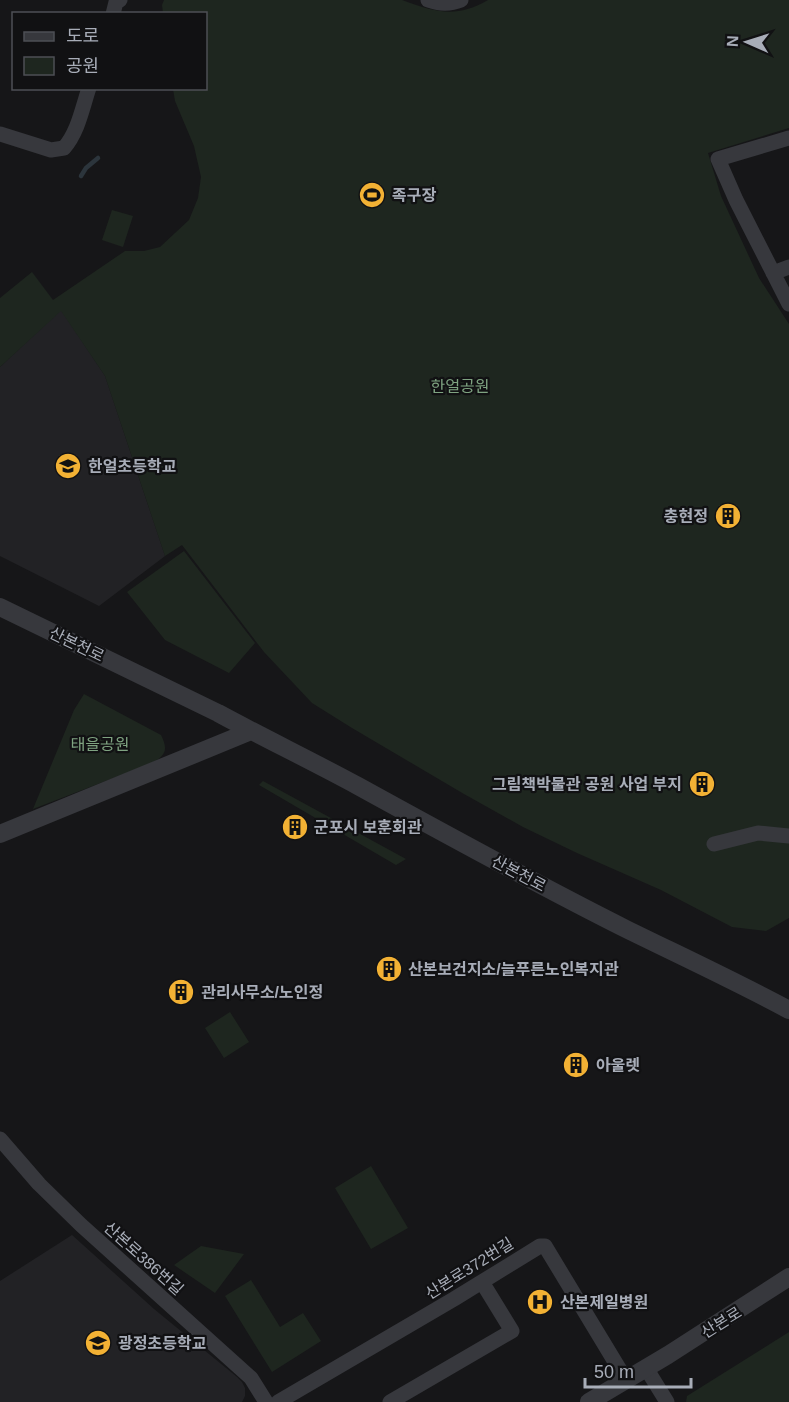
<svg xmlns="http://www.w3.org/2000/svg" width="789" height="1402" font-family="Helvetica,'Noto Sans KR',sans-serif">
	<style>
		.built { fill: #222225 }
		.green { fill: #1e261f }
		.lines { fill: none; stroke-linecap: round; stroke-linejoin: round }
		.stream { stroke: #2c353c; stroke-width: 4.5 }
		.minor { stroke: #37383d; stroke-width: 15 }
		.tertiary { stroke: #37383d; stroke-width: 18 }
		.labels { text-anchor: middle; stroke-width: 4.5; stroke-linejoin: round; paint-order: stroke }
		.poi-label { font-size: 16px; font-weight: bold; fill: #a8adb8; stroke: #111113; text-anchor: start }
		.park-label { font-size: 16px; fill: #7fa381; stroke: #111113 }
		.street-label { font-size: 16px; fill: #a8adb8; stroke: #111113 }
	</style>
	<rect width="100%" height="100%" fill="#161618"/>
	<!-- built -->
	<path class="built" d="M61,310l44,66 60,180 -66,50 -99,-50v-189z
		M72,1235l82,74 83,68 5,5 3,6v8l-3,6h-242v-121z"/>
	<!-- green -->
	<path class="green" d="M164,0h238c34,12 53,19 86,0h301v128l-81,25 13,43 38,82 30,46v594l-23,13 -34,-4 -71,-37 -84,-37 -54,-26 -59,-33 -112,-66 -40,-25 -48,-51 -82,-107 -17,11 -60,-180 -44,-65 -61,56v-69l32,-26 21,28 72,-49h19l16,-4 29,-27 9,-22 3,-21 -7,-31 -19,-45 -2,-12 33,-1v-74l-43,-1 -1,-8z
		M112,210l21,6 -10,31 -21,-7z
		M184,551l71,92 -26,30 -64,-33 -38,-48z
		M84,694l77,41c8,16 4,21 -11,29l-117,45 41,-99z
		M263,781l143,78 -10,6 -137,-80z
		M230,1012l19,30 -25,16 -19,-30z
		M371,1166l37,62 -37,21 -36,-61z
		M201,1246l43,8 -29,39 -41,-28z
		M251,1280l29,47 23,-14 18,28 -49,31 -47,-76z
		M789,1332v70h-103l1,-6z"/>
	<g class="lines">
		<!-- stream -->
		<path class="stream" d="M81,176l5,-8 12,-10"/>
		<!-- minor -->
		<path class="minor" d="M428,0c11,4 23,4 33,0
			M113,14l3,-12 4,-2
			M0,134l51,16 13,-2c14,-16 18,-39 25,-60
			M789,138l-71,21 18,41 53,104
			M773,273l16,-6
			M714,844l44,-11 31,3
			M0,1139l39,45 42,41 170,153 15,24
			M646,1368l21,34
			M278,1402l176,-103 86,-53h5l81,134
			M390,1402l122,-71 -30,-49"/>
		<!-- tertiary -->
		<path class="tertiary" d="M0,607l218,106c46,25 94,48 140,73 89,49 178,98 268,143 55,27 109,52 163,81
			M0,834l251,-103
			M589,1402l79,-47 121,-78"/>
	</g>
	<!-- icons -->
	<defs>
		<g id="stadium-disc" transform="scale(1.35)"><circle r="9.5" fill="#f2b134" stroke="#111113"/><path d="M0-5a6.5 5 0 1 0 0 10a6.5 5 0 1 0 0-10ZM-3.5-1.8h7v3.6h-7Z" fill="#111"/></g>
		<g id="school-disc" transform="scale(1.35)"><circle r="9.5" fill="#f2b134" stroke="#111113"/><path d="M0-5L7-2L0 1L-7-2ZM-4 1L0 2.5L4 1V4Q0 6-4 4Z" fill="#111"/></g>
		<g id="building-disc" transform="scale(1.35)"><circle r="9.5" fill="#f2b134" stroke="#111113"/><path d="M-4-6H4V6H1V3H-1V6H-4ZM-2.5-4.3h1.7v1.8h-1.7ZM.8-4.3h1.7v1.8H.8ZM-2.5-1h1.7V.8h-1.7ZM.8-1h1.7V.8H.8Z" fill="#111"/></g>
		<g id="hospital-disc" transform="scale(1.35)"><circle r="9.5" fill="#f2b134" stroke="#111113"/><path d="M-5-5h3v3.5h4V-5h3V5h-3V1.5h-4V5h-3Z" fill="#111"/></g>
	</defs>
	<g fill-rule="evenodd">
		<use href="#stadium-disc" x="372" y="195"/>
		<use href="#school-disc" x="68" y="466"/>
		<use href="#building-disc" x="728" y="516"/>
		<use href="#building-disc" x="702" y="784"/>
		<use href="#building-disc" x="295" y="827"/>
		<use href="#building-disc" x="389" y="969"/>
		<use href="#building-disc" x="181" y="992"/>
		<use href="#building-disc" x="576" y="1065"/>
		<use href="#hospital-disc" x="540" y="1302"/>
		<use href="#school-disc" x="98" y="1343"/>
	</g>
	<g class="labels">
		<!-- poi labels -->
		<g class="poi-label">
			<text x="392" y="201">족구장</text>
			<text x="88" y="472">한얼초등학교</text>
			<text x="708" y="522" text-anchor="end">충현정</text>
			<text x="682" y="790" text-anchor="end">그림책박물관 공원 사업 부지</text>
			<text x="314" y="833">군포시 보훈회관</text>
			<text x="408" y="975">산본보건지소/늘푸른노인복지관</text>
			<text x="201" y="998">관리사무소/노인정</text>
			<text x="596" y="1071">아울렛</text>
			<text x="560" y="1308">산본제일병원</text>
			<text x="118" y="1349">광정초등학교</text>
		</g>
		<!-- park labels -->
		<g class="park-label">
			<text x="460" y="392">한얼공원</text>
			<text x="100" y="750">태을공원</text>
		</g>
		<!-- street labels -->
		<g class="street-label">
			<text transform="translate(77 644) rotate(26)" y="6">산본천로</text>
			<text transform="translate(519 873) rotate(28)" y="6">산본천로</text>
			<text transform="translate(144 1258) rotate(42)" y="6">산본로386번길</text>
			<text transform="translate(469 1268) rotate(-32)" y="6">산본로372번길</text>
			<text transform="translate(721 1322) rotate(-32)" y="6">산본로</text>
		</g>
	</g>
	<!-- legend -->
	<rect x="12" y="12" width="195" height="78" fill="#111113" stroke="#4d4f55" stroke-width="1.5"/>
	<rect x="24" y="32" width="30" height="9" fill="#37383d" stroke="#4d4f55" stroke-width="1.5"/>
	<text x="66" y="42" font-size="18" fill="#a8adb8">도로</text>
	<rect x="24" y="57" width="30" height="18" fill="#1e261f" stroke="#4d4f55" stroke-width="1.5"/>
	<text x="66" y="72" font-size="18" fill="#a8adb8">공원</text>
	<!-- north arrow -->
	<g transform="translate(747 42) rotate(273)" stroke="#111113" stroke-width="4.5" paint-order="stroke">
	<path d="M0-4.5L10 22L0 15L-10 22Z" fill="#a8adb8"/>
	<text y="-9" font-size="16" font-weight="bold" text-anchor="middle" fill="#a8adb8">N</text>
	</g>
	<!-- scale -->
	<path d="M585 1378v9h106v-9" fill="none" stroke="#a8adb8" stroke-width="3"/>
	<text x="594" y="1378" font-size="18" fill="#a8adb8" stroke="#111113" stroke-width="4.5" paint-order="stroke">50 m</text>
</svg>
